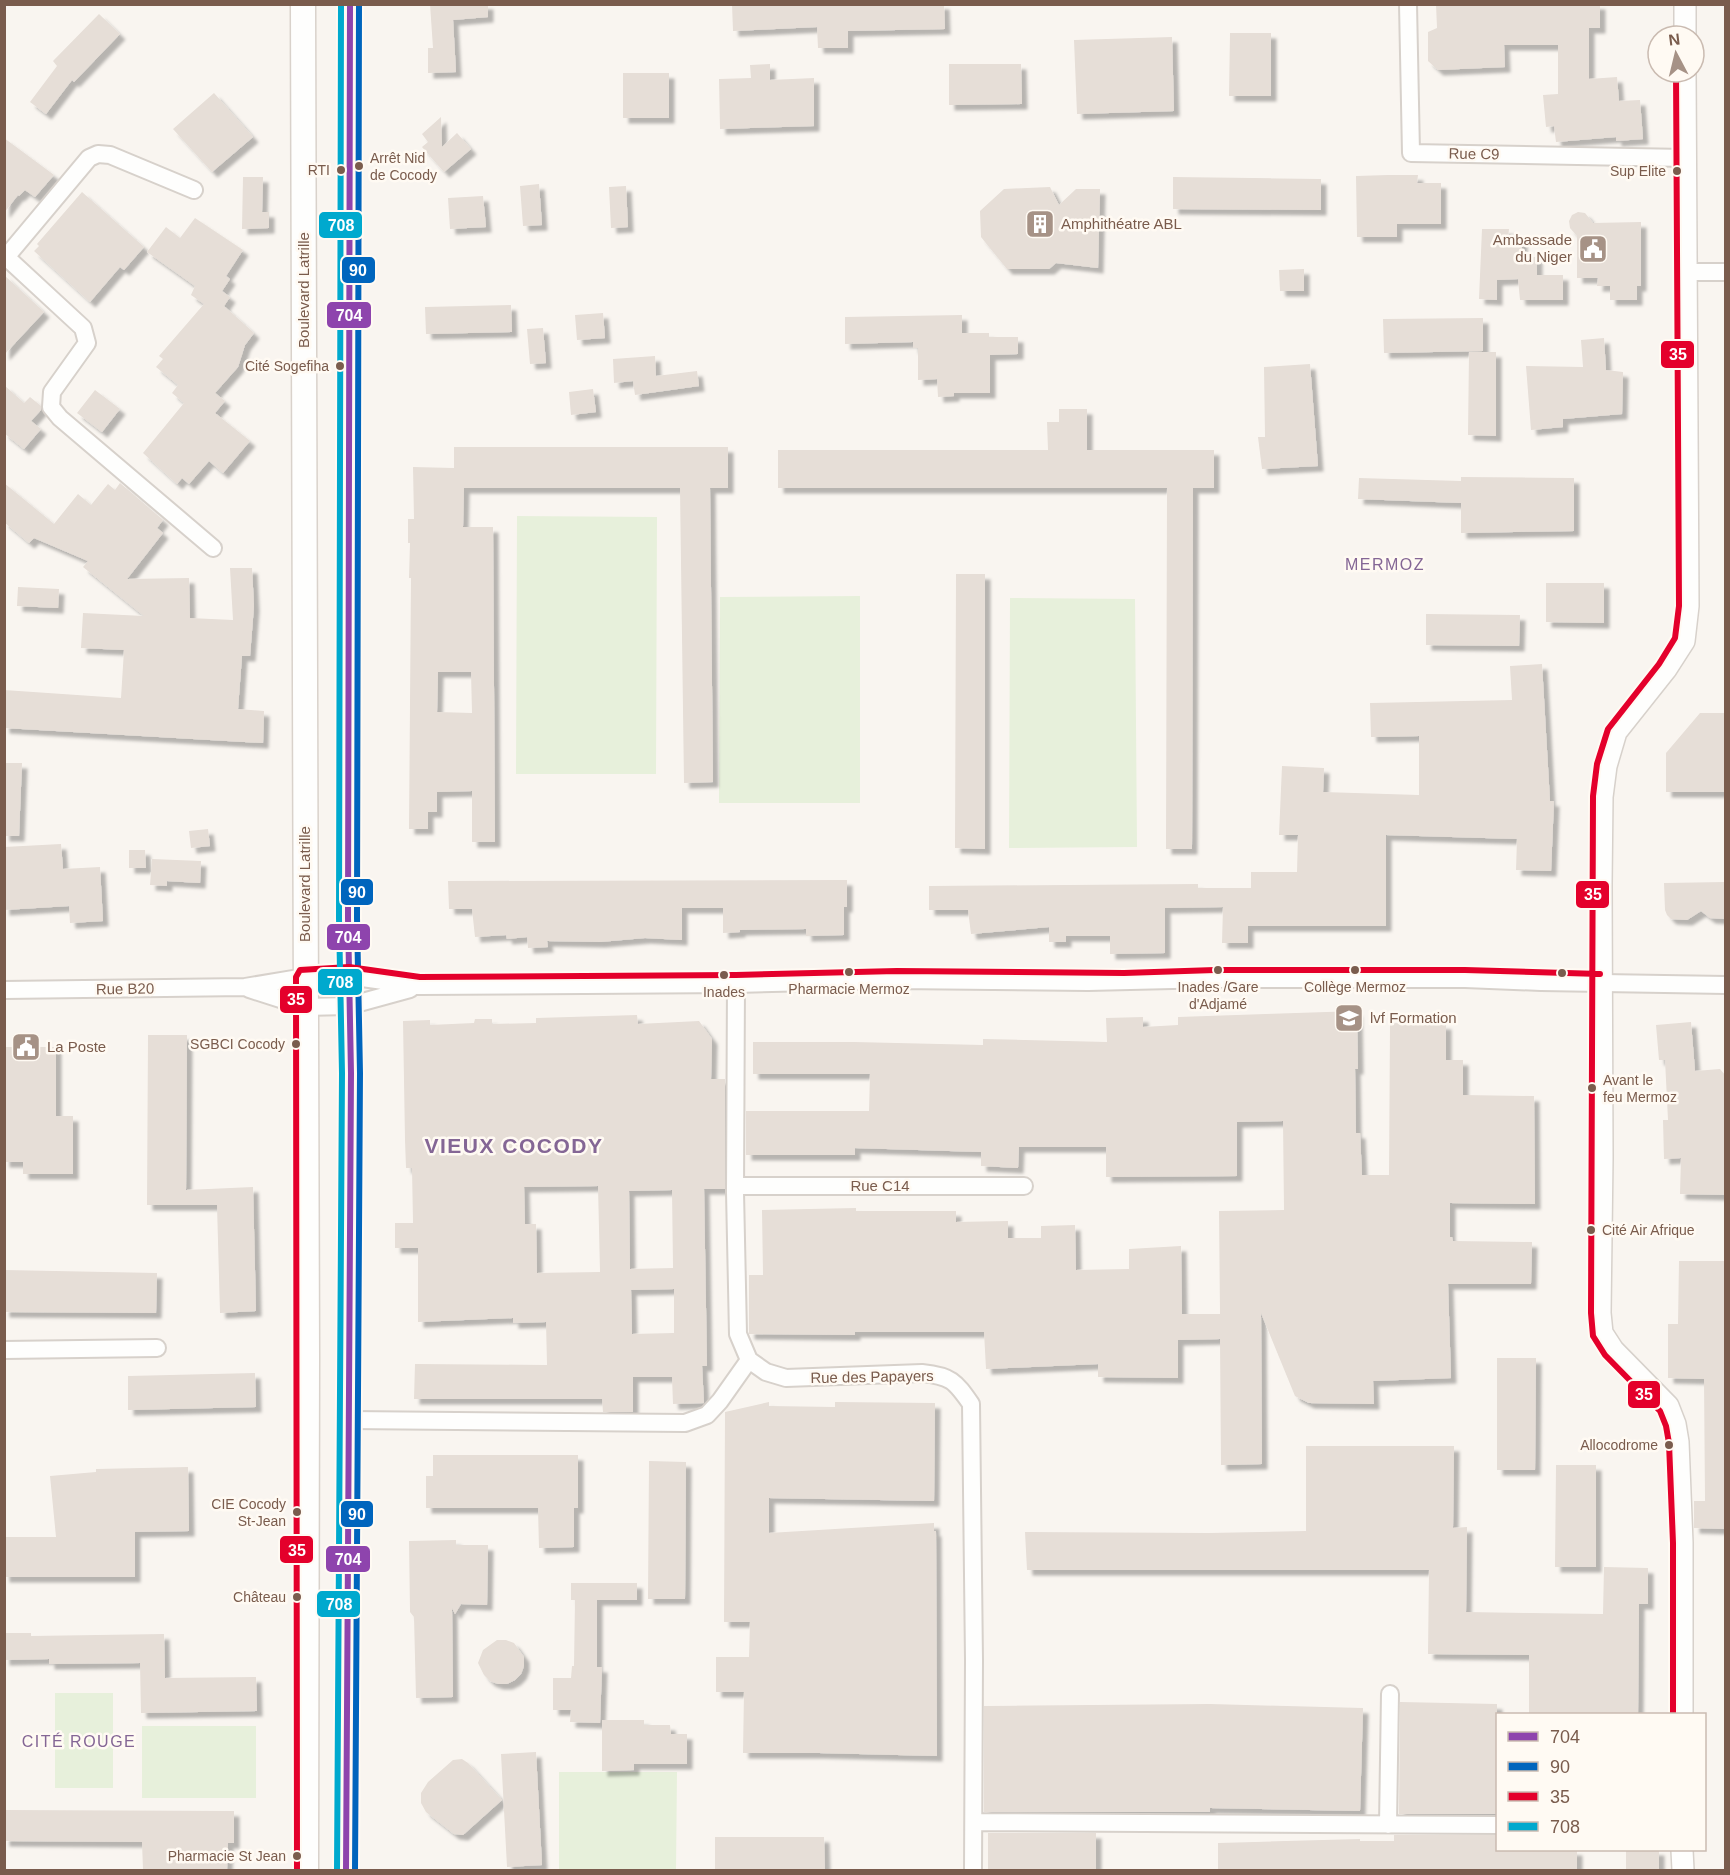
<svg xmlns="http://www.w3.org/2000/svg" width="1730" height="1875" font-family="Arial,sans-serif">
	<style>
		.green { fill: #e7f0db }
		.building { fill: #e6ded7; fill-rule: evenodd; filter: url(#shadow) }
		.lines { fill: none; stroke-linecap: round; stroke-linejoin: round }
		.minor-casing { stroke: #d7d1cb; stroke-width: 20 }
		.tertiary-casing { stroke: #d7d1cb; stroke-width: 24 }
		.secondary-casing { stroke: #d9d2cb; stroke-width: 27 }
		.minor { stroke: #fefefd; stroke-width: 16 }
		.tertiary { stroke: #fefefd; stroke-width: 21 }
		.secondary { stroke: #fefefd; stroke-width: 24 }
		.bus-1-casing { stroke: #fffaf3; stroke-width: 10 }
		.bus-2-casing { stroke: #fffaf3; stroke-width: 10 }
		.bus-3-casing { stroke: #fffaf3; stroke-width: 10 }
		.bus-4-casing { stroke: #fffaf3; stroke-width: 10 }
		.bus-1 { stroke: #8e44ad; stroke-width: 6 }
		.bus-2 { stroke: #0065bd; stroke-width: 6 }
		.bus-3 { stroke: #e4002b; stroke-width: 6 }
		.bus-4 { stroke: #00a9ce; stroke-width: 6 }
		.bus-dot { fill: #7a5c4d; stroke: #fffaf3; stroke-width: 2 }
		.labels { text-anchor: middle; stroke-width: 5; stroke-linejoin: round; paint-order: stroke }
		.bus-label { font-size: 14px; fill: #7a5c4d; stroke: #fffaf3; text-anchor: end }
		.street-label { font-size: 15px; fill: #7a5c4d; stroke: #fffaf3 }
		.poi-label { font-size: 15px; fill: #7a5c4d; stroke: #fffaf3; text-anchor: start }
		.neighbourhood-label { font-size: 16px; letter-spacing: 1.5px; fill: #846695; stroke: #fffaf3 }
		.district-label { font-size: 21px; font-weight: bold; letter-spacing: 1.5px; fill: #846695; stroke: #fffaf3 }
		.line-badge { stroke: #fffaf3; stroke-width: 2 }
		.badge-label { font-size: 16px; text-anchor: middle; font-weight: bold; fill: #fff }
	</style>
	<defs>
		<filter id="shadow"><feDropShadow dx="5.5" dy="5.5" stdDeviation="1.5" flood-color="#0004"/></filter>
	</defs>
	<rect width="100%" height="100%" fill="#f9f5f0"/>
	<!-- green -->
	<path class="green" d="M517,516l140,1 -1,257h-140z
		M860,596v207h-141l1,-206z
		M1010,598l125,1 2,248 -128,1z
		M55,1693h58v95h-58z
		M142,1726h114v72h-114z
		M559,1772h118l-1,98h-117z"/>
	<!-- building -->
	<path class="building" d="M430,4h58v13l-35,3 3,52 -28,1v-25h5z
		M732,4h212l1,25 -97,2v17h-30l-1,-21 -84,4z
		M1436,4h164v24h-11v51l28,-2 2,24 21,-1 3,39 -27,2v-4l-60,5 -2,-16 -8,1 -3,-32 15,-1v-49h-54l1,22 -67,3 -10,-9v-29l9,-4z
		M99,14l21,20 -46,48 -2,-2 -26,34 -16,-12 27,-36 -4,-5z
		M1230,33h41v63h-42z
		M1172,37l2,74 -97,3 -3,-74z
		M770,64v16l44,-2v48l-94,3 -1,-50 32,-1 -1,-13z
		M949,64h72l1,40 -73,1z
		M623,73h46v45h-46z
		M214,93l39,44 -41,35 -39,-43z
		M441,117l1,30 15,-14 14,16 -27,23 -22,-25 6,-5 -6,-8z
		M4,138l50,37 -19,22 -10,-7 -6,6 -1,-1 -14,18z
		M1388,175h30l-1,8h24v41h-44v13h-40l-1,-61z
		M243,177h20l-1,35h7v16l-27,1z
		M1173,177l148,2v31l-148,-1z
		M539,184l3,41 -19,1 -3,-40z
		M626,186l2,41 -17,1 -2,-41z
		M1050,187l9,18 17,-16h24l-2,79 -42,-5 -7,6h-42l-26,-32 -1,-26 24,-22z
		M82,192l62,55 -20,23 -4,-3 -30,35 -56,-51 5,-5 -2,-2z
		M483,196l3,31 -36,2 -2,-31z
		M1578,212l7,1 8,10 48,-1v64h-4v14h-27v-14h-13l1,-8h-21v-42l-7,-8 -1,-7 3,-6z
		M195,218l48,32 -17,26 4,3 -8,12 8,6 -6,9 30,27 -9,12 -7,22 -23,26 10,8 -10,12 35,28 -27,32 -14,-12 -20,23 -7,-6 -5,6 -34,-31 41,-50 -12,-10 6,-8 -22,-18 7,-8 -4,-3 45,-52 -13,-9 4,-9 -48,-34 19,-25 14,11z
		M1482,229h27l-1,9h14v19h15v18h26v25h-43l-2,-21 -21,1v20l-18,-1z
		M1304,269v22h-24l-1,-21z
		M4,275l40,37 -40,43z
		M511,305l1,27 -86,2 -1,-27z
		M603,313l2,25 -28,2 -2,-25z
		M962,315v18h27v4h29v17l-28,1v38h-36v3l-16,1 -1,-18 -19,1v-32h-5v-6l-68,2v-27z
		M1483,318v33l-99,2 -1,-34z
		M543,328l3,35 -16,1 -3,-35z
		M1604,338l2,32 17,2 -1,42 -59,5v8l-32,3 -5,-64 57,1 -2,-27z
		M1469,352h27v84l-28,-1z
		M655,356l1,20 41,-5 2,15 -64,9 -2,-14 -19,2 -1,-24z
		M1310,364l8,102 -56,3 -4,-32h7l-1,-70z
		M4,385l20,18 6,-6 11,9v4l-10,11 10,8 -17,20 -20,-16z
		M593,389l3,23 -25,3 -2,-23z
		M95,390l25,19 -18,23 -25,-19z
		M1059,409h28v41h127v38h-21l-1,361h-26l1,-361h-389v-38h270l-1,-28h12z
		M454,447h274v41h-18l3,294 -29,1 -4,-295h-216l-1,39h30l2,315h-23v-51l-35,1v20h-9v17h-19l2,-251h-2l1,-35h-2v-24h6l-1,-52 41,1zM438,672h33l1,41 -35,-1z
		M1461,477l113,1v53l-113,2v-30l-103,-4 1,-21 102,3z
		M4,483l50,41 24,-30 13,11 17,-21 7,6 5,-7 43,37 -6,8 6,5 -36,46 62,-1 1,40 43,2 -3,-52h22l2,38 -4,50h-8l-4,53 26,2 -1,32 -259,-15v-38l117,8 3,-48 -43,-2 2,-35 61,3 -61,-49 5,-6 -54,-23 -5,5 -25,-21z
		M956,574h29v275l-30,-1z
		M1546,583h58v40l-58,-1z
		M18,587l41,2 -1,19 -41,-2z
		M1426,614l94,1 -1,31 -93,-1z
		M1542,664l8,137h4l-3,70 -35,-1 1,-31 -131,-4v91h-138v17h-26l1,-36 -58,1v45l-55,1v-18h-44v6h-17v-15l-78,7 -3,-24h-39v-24l269,-2v4h53v-16h46l1,-37h-19l3,-69 42,2 -1,24 96,3v-59l-48,1 -1,-34 142,-3 -2,-34z
		M1700,713h25v79h-59v-39z
		M4,763h18l-3,73h-15z
		M208,829l2,17 -19,2 -2,-17z
		M61,844l2,25 37,-2 3,54 -33,2 -1,-17 -65,4v-63z
		M129,850h16l1,18h-17z
		M152,859l49,2 -1,22 -33,-2v5l-17,-1z
		M847,880v27h-3v28l-38,1v-7l-66,1v2l-17,1v-25h-41v32l-37,-2 -45,4 -53,-1 1,6 -20,1 -1,-11 -20,2 -1,-4 -31,2 -3,-28h-23l-1,-28z
		M1725,882v37l-15,-1 -9,-7 -14,9 -16,-1 -4,-4 -2,-5 -1,-27z
		M1357,1011l1,58h-3l1,64h4l2,42h27l1,-152 56,1v36h17v35l71,1 1,108 -85,-1v34h2l1,4 79,1 -1,42h-83l3,94 -78,3 1,23 -65,-1 -14,-7 -34,-83 1,151 -41,1 -1,-126 -42,1v38l-80,-1v-13l-112,5 -2,-37h-129v3l-106,-1v-59h14l-1,-65 94,-2v3h100v11l52,-1v17h33v-12l34,-1 1,45 53,-1v-20l52,-3 1,68h38l-1,-103 65,-1 -1,-89 -46,1v54l-131,1v-30h-87l-1,21 -37,-2v-14l-126,-4v7h-109v-44h123l1,-37h-117v-32h101l129,3v-6l124,3 -1,-24 37,-1v10l35,-2v-8z
		M637,1015l1,9 61,-3 13,18 -1,40h14v110h-21l3,177h-5l2,37 -31,1 -1,-27h-39v35h-30l-1,-13h-188l1,-35 132,1 -1,-43 -33,1v-5l-95,4v-74h-23v-25h18l-1,-55h-6l-1,-28 -2,-119 27,-1v5l44,-2 1,-4h17v5l44,-1v-5zM598,1186l2,86 -63,1 -1,-49h-11l-1,-37zM672,1190l1,78 -43,1 -1,-78zM674,1289v44l-42,1 -1,-44z
		M1691,1022l4,49 25,-2 5,6v120l-45,-1 1,-36 -17,1 -1,-39h5l-3,-60h-6l-3,-35z
		M148,1035h39l-1,155 67,-3 3,124 -36,2 -3,-108h-70z
		M4,1047h52v69h17v58h-50v-12h-19z
		M1679,1261h46v268l-31,-1v-27h11l-1,-122 -36,-1v-54h10z
		M4,1270l153,3 -1,40 -152,-1z
		M1497,1358h39l-1,112h-38z
		M255,1373l1,34 -128,3v-34z
		M769,1402v4l66,1v-5l100,1 -1,98 -165,-3v35l165,-10v8h2l1,225 -118,-3h-76l1,-61h-28v-35h33l1,-35h-26l1,-210z
		M1306,1446h148l-1,82 14,-1 -1,85 137,2 1,-47 44,1v36h-9l-1,110h-109v-59l-101,-1 1,-84h-402l-2,-38 184,1 97,-2z
		M433,1455h145v53h-4v39l-35,1 -1,-40h-112v-32h7z
		M649,1461l37,1 -1,137h-37z
		M1556,1465h40v102h-41z
		M188,1467l1,64 -54,1v45h-131v-40h52l-6,-61 46,-4v-3z
		M456,1540v5h32l-1,60 -26,-1 -6,10 -3,-6 1,89 -37,1 -2,-81 -4,-5 -1,-71z
		M571,1583h66v17h-40v67h5l-2,56 -30,-1 1,-12h-18v-32h18l1,-12h2l1,-66h-4z
		M4,1633h27v3l133,-2 1,44 91,-1 1,34 -116,2 -1,-50 -91,1v-5l-45,1z
		M497,1640h9l8,3 10,14v9l-3,8 -6,6 -8,4h-9l-8,-3 -6,-6 -6,-12 5,-13z
		M1400,1702l97,2v110h-98z
		M1210,1704l153,4 -3,103 -150,-3v4h-226v-106z
		M602,1720h42v5h26l1,9h16v30h-53v6l-32,1z
		M536,1752l6,113 -35,2 -6,-113z
		M462,1759l6,4 34,37 -39,35 -9,-1 -28,-22 -5,-9v-10l7,-11 25,-22z
		M4,1810l230,1v32h-6l-1,27h-84l-1,-28 -138,-1z
		M988,1833h108v37h-108z
		M1394,1835h103v15h80v20h-359v-27l142,-4v2h34z
		M715,1837h109l1,33h-110z
		M1626,1850h33v20h-33z"/>
	<g class="lines">
		<!-- minor casing -->
		<g class="minor-casing">
			<path id="minor" d="M1408,4l3,149 274,5
				M4,255l79,73 4,15 -35,49 -1,15 9,11 153,130
				M7,256l82,-98 9,-4 12,1 84,35
				M1685,272h41
				M736,984l-1,208 3,142 11,26 17,12 20,6 136,-5c29,3 33,8 49,31l3,256 -1,210
				M249,989l56,18 43,-1 62,-17
				M4,990l241,-3 60,-10 43,-1 71,10 317,-2 161,-4 191,2 127,-3h250l76,3 185,3
				M735,1186h289
				M4,1350l153,-2
				M349,1420l336,3 22,-8 13,-14 29,-41
				M974,1822l524,3
				M1388,1825l2,-131"/>
		</g>
		<!-- tertiary casing -->
		<g class="tertiary-casing">
			<path id="tertiary" d="M1685,36v-32
				M1682,1714v-171l-4,-101 -3,-18 -7,-18 -55,-56 -11,-17 -2,-20 2,-155 -1,-274 1,-87 4,-31 10,-34 50,-63 18,-28 4,-35 -3,-534
				M1682,1850l1,20"/>
		</g>
		<!-- secondary casing -->
		<g class="secondary-casing">
			<path id="secondary" d="M303,4l4,1353 -1,513
				M346,1870l5,-797 -3,-155 2,-914"/>
		</g>
		<!-- minor -->
		<use href="#minor" class="minor"/>
		<!-- tertiary -->
		<use href="#tertiary" class="tertiary"/>
		<!-- secondary -->
		<use href="#secondary" class="secondary"/>
		<!-- bus-1 casing -->
		<g class="bus-1-casing">
			<path id="bus-1" d="M346,1870l5,-797 -3,-155 2,-914"/>
		</g>
		<!-- bus-2 casing -->
		<g class="bus-2-casing">
			<path id="bus-2" d="M355,1870l5,-797 -3,-155 2,-914"/>
		</g>
		<!-- bus-3 casing -->
		<g class="bus-3-casing">
			<path id="bus-3" d="M1673,1714v-171l-4,-100 -3,-17 -6,-15 -55,-56 -12,-19 -2,-23 2,-517 4,-32 11,-35 51,-65 16,-26 4,-32 -3,-534
				M297,1870l-1,-893 4,-7 49,-3 71,10 316,-2 161,-4 227,2 91,-3h250l135,4"/>
		</g>
		<!-- bus-4 casing -->
		<g class="bus-4-casing">
			<path id="bus-4" d="M337,1870l5,-797 -3,-155 2,-914"/>
		</g>
		<!-- bus-1 -->
		<use href="#bus-1" class="bus-1"/>
		<!-- bus-2 -->
		<use href="#bus-2" class="bus-2"/>
		<!-- bus-3 -->
		<use href="#bus-3" class="bus-3"/>
		<!-- bus-4 -->
		<use href="#bus-4" class="bus-4"/>
	</g>
	<!-- icons -->
	<defs>
		<g id="building-square" transform="scale(1.5)"><rect x="-9" y="-9" width="18" height="18" rx="4" fill="#a69286" stroke="#fffaf3"/><path d="M-4-6H4V6H1V3H-1V6H-4ZM-2.5-4.3h1.7v1.8h-1.7ZM.8-4.3h1.7v1.8H.8ZM-2.5-1h1.7V.8h-1.7ZM.8-1h1.7V.8H.8Z" fill="#fff"/></g>
		<g id="civic-square" transform="scale(1.5)"><rect x="-9" y="-9" width="18" height="18" rx="4" fill="#a69286" stroke="#fffaf3"/><path d="M-.6-6.5H3V-4.5H.6V-3L4-1V1h2V6H-6V1h2V-1L-.6-3ZM-1.2 2.5V6h2.4V2.5Z" fill="#fff"/></g>
		<g id="school-square" transform="scale(1.5)"><rect x="-9" y="-9" width="18" height="18" rx="4" fill="#a69286" stroke="#fffaf3"/><path d="M0-5L7-2L0 1L-7-2ZM-4 1L0 2.5L4 1V4Q0 6-4 4Z" fill="#fff"/></g>
	</defs>
	<g fill-rule="evenodd">
		<use href="#building-square" x="1040" y="224"/>
		<use href="#civic-square" x="1593" y="249"/>
		<use href="#school-square" x="1349" y="1018"/>
		<use href="#civic-square" x="26" y="1047"/>
	</g>
	<!-- markers -->
	<g class="bus-dot">
		<circle cx="359" cy="166" r="5"/>
		<circle cx="341" cy="170" r="5"/>
		<circle cx="1677" cy="171" r="5"/>
		<circle cx="340" cy="366" r="5"/>
		<circle cx="1218" cy="970" r="5"/>
		<circle cx="1355" cy="970" r="5"/>
		<circle cx="849" cy="972" r="5"/>
		<circle cx="1562" cy="973" r="5"/>
		<circle cx="724" cy="975" r="5"/>
		<circle cx="296" cy="1044" r="5"/>
		<circle cx="1592" cy="1088" r="5"/>
		<circle cx="1591" cy="1230" r="5"/>
		<circle cx="1669" cy="1445" r="5"/>
		<circle cx="297" cy="1512" r="5"/>
		<circle cx="297" cy="1597" r="5"/>
		<circle cx="297" cy="1856" r="5"/>
	</g>
	<g class="labels">
		<!-- bus labels -->
		<g class="bus-label">
			<text x="370" y="163" text-anchor="start">Arrêt Nid<tspan x="370" dy="17">de Cocody</tspan></text>
			<text x="330" y="175">RTI</text>
			<text x="1666" y="176">Sup Elite</text>
			<text x="329" y="371">Cité Sogefiha</text>
			<text x="1218" y="992" text-anchor="middle">Inades /Gare<tspan x="1218" dy="17">d'Adjamé</tspan></text>
			<text x="1355" y="992" text-anchor="middle">Collège Mermoz</text>
			<text x="849" y="994" text-anchor="middle">Pharmacie Mermoz</text>
			<text x="724" y="997" text-anchor="middle">Inades</text>
			<text x="285" y="1049">SGBCI Cocody</text>
			<text x="1603" y="1085" text-anchor="start">Avant le<tspan x="1603" dy="17">feu Mermoz</tspan></text>
			<text x="1602" y="1235" text-anchor="start">Cité Air Afrique</text>
			<text x="1658" y="1450">Allocodrome</text>
			<text x="286" y="1509">CIE Cocody<tspan x="286" dy="17">St-Jean</tspan></text>
			<text x="286" y="1602">Château</text>
			<text x="286" y="1861">Pharmacie St Jean</text>
		</g>
		<!-- street labels -->
		<g class="street-label">
			<text transform="translate(1474 154) rotate(1)" y="5">Rue C9</text>
			<text transform="translate(304 290) rotate(-90)" y="5">Boulevard Latrille</text>
			<text transform="translate(305 884) rotate(-90)" y="5">Boulevard Latrille</text>
			<text transform="translate(125 989) rotate(-1)" y="5">Rue B20</text>
			<text x="880" y="1191">Rue C14</text>
			<text transform="translate(872 1377) rotate(-1)" y="5">Rue des Papayers</text>
		</g>
		<!-- poi labels -->
		<g class="poi-label">
			<text x="1061" y="229">Amphithéatre ABL</text>
			<text x="1572" y="245" text-anchor="end">Ambassade<tspan x="1572" dy="17">du Niger</tspan></text>
			<text x="1370" y="1023">lvf Formation</text>
			<text x="47" y="1052">La Poste</text>
		</g>
		<!-- neighbourhood labels -->
		<g class="neighbourhood-label">
			<text x="1385" y="570">MERMOZ</text>
			<text x="79" y="1747">CITÉ ROUGE</text>
		</g>
		<!-- district labels -->
		<g class="district-label">
			<text x="514" y="1153">VIEUX COCODY</text>
		</g>
	</g>
	<g class="line-badge">
		<rect x="318" y="211" width="45" height="28" rx="6" fill="#00a9ce"/>
		<rect x="341" y="256" width="35" height="28" rx="6" fill="#0065bd"/>
		<rect x="326" y="301" width="46" height="28" rx="6" fill="#8e44ad"/>
		<rect x="1660" y="340" width="35" height="29" rx="6" fill="#e4002b"/>
		<rect x="340" y="878" width="34" height="28" rx="6" fill="#0065bd"/>
		<rect x="1575" y="880" width="35" height="29" rx="6" fill="#e4002b"/>
		<rect x="326" y="923" width="45" height="28" rx="6" fill="#8e44ad"/>
		<rect x="317" y="968" width="46" height="28" rx="6" fill="#00a9ce"/>
		<rect x="279" y="985" width="34" height="29" rx="6" fill="#e4002b"/>
		<rect x="1627" y="1380" width="34" height="29" rx="6" fill="#e4002b"/>
		<rect x="340" y="1500" width="34" height="28" rx="6" fill="#0065bd"/>
		<rect x="279" y="1535" width="35" height="29" rx="6" fill="#e4002b"/>
		<rect x="325" y="1545" width="46" height="28" rx="6" fill="#8e44ad"/>
		<rect x="316" y="1590" width="45" height="28" rx="6" fill="#00a9ce"/>
	</g>
	<g class="badge-label">
		<text x="341" y="231">708</text>
		<text x="358" y="276">90</text>
		<text x="349" y="321">704</text>
		<text x="1678" y="360">35</text>
		<text x="357" y="898">90</text>
		<text x="1593" y="900">35</text>
		<text x="348" y="943">704</text>
		<text x="340" y="988">708</text>
		<text x="296" y="1005">35</text>
		<text x="1644" y="1400">35</text>
		<text x="357" y="1520">90</text>
		<text x="297" y="1556">35</text>
		<text x="348" y="1565">704</text>
		<text x="339" y="1610">708</text>
	</g>
	<!-- border -->
	<rect width="1730" height="1875" fill="none" stroke="#7a5c4d" stroke-width="12"/>
	<!-- legend -->
	<rect x="1496" y="1713" width="210" height="138" fill="#fffaf3" stroke="#cabbb1" stroke-width="1.5"/>
	<rect x="1508" y="1732" width="30" height="9" fill="#8e44ad" stroke="#cabbb1" stroke-width="1.5"/>
	<text x="1550" y="1743" font-size="18" fill="#7a5c4d">704</text>
	<rect x="1508" y="1762" width="30" height="9" fill="#0065bd" stroke="#cabbb1" stroke-width="1.5"/>
	<text x="1550" y="1773" font-size="18" fill="#7a5c4d">90</text>
	<rect x="1508" y="1792" width="30" height="9" fill="#e4002b" stroke="#cabbb1" stroke-width="1.5"/>
	<text x="1550" y="1803" font-size="18" fill="#7a5c4d">35</text>
	<rect x="1508" y="1822" width="30" height="9" fill="#00a9ce" stroke="#cabbb1" stroke-width="1.5"/>
	<text x="1550" y="1833" font-size="18" fill="#7a5c4d">708</text>
	<!-- north arrow -->
	<g transform="translate(1676 54) rotate(353)"><circle r="28" fill="#fffaf3" stroke="#cabbb1" stroke-width="1.5"/>
	<path d="M0-4.5L10 22L0 15L-10 22Z" fill="#a69286"/>
	<text y="-9" font-size="16" font-weight="bold" text-anchor="middle" fill="#7a5c4d">N</text>
	</g>
</svg>
